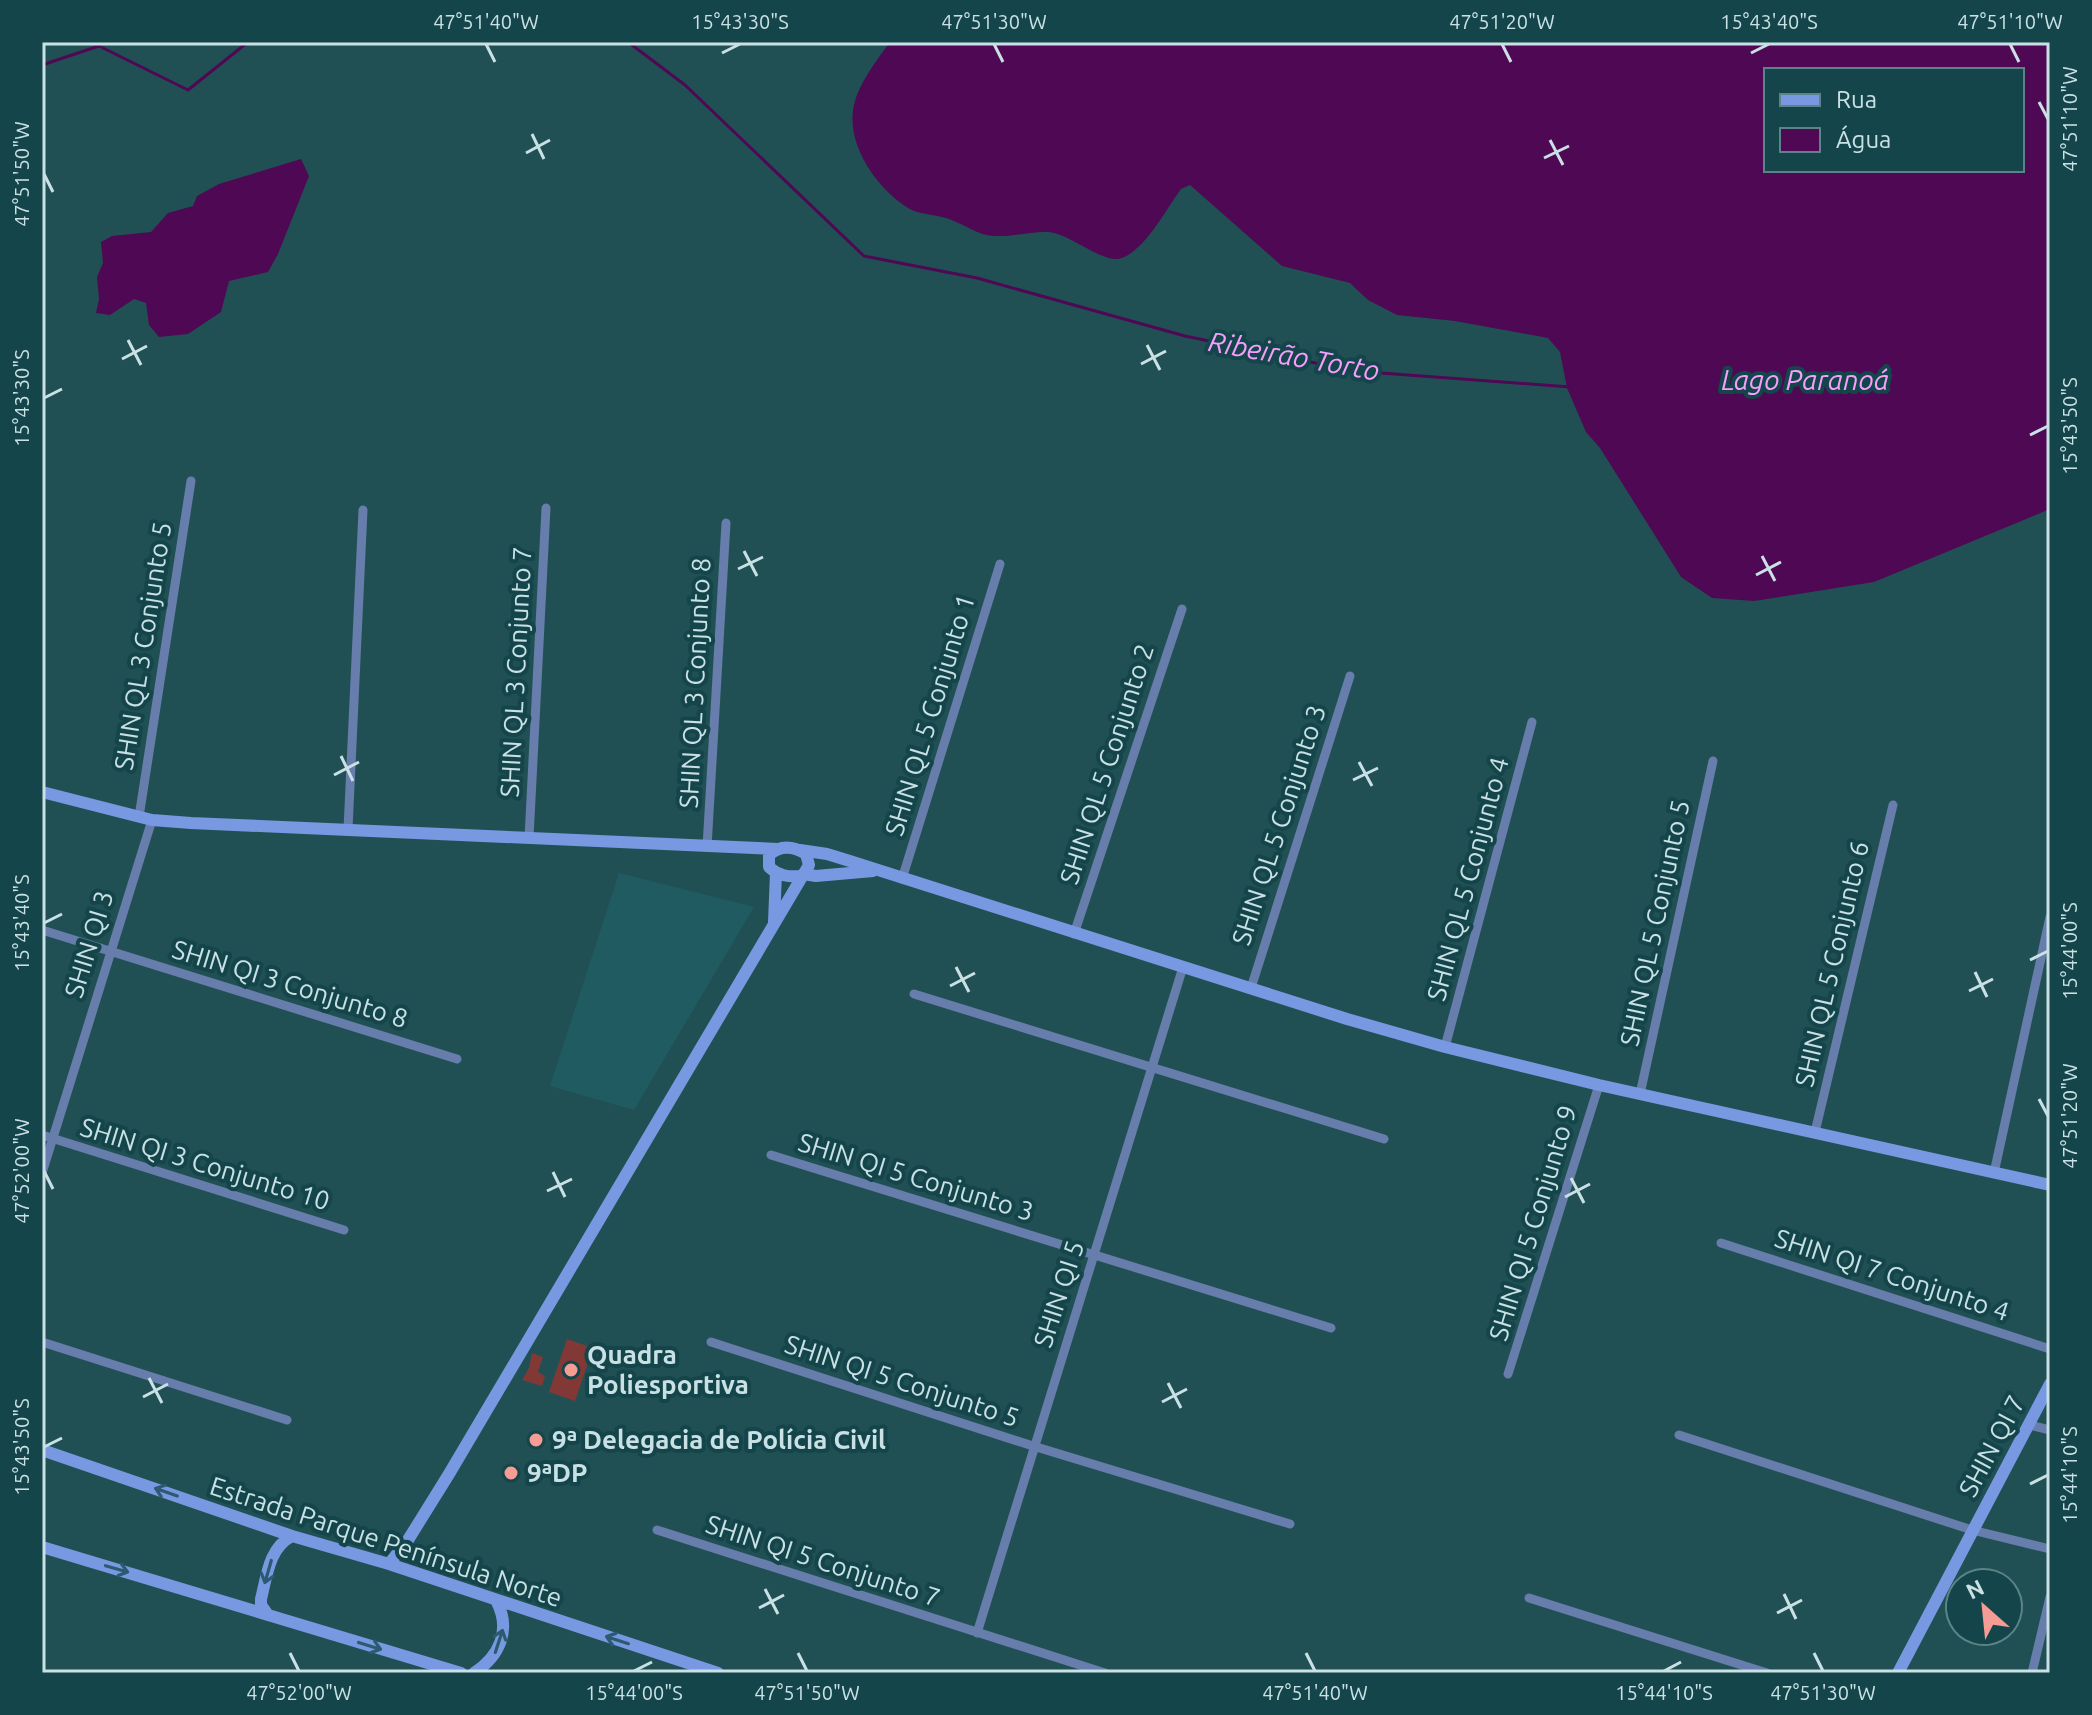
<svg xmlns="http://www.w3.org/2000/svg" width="2092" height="1715" font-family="Ubuntu,sans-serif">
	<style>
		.built { fill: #1f5b61 }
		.pitch { fill: #823936 }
		.water { fill: #4e0854; fill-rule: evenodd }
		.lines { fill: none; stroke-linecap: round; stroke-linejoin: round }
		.stream { stroke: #4e0854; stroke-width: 3 }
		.street { stroke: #677dab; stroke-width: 9 }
		.secondary { stroke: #7899e1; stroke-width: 12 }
		.oneway { stroke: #2d5a70 }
		.ticks { fill: none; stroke: #c9e1e4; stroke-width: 3 }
		.poi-dot { fill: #f59c95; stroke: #14454a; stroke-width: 3 }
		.labels { text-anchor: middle; stroke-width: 8; stroke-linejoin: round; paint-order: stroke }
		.street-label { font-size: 26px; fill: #c9e1e4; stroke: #14454a }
		.poi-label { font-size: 26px; font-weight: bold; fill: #c9e1e4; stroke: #14454a; text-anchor: start }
		.water-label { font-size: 28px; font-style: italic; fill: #f59efb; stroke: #14454a }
		.neatline { fill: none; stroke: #c9e1e4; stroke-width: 3 }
		.ticks-label { font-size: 20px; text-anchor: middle; fill: #c9e1e4 }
	</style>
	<rect width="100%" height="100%" fill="#215054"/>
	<!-- built -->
	<path class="built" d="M619,873l135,34 -120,203 -84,-24z"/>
	<!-- pitch -->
	<path class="pitch" d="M567,1339l26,9 -18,53 -26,-9z
		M532,1353l11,4 -5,15 7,4 -3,10 -20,-6 7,-12z"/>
	<!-- water -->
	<path class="water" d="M890,42h1160v467l-176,73 -120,19 -42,-3 -31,-21 -81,-129 -14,-16 -19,-44 -7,-36 -12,-14 -93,-17 -58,-6 -29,-15 -18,-17 -68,-17 -92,-81 -9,4c-14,19 -36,61 -59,69 -18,7 -51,-24 -73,-26 -18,-1 -37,5 -55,4 -17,-1 -30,-12 -45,-17 -13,-5 -30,-4 -41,-11 -31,-19 -63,-64 -54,-103 5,-22 23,-45 36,-63zM1766,70h256v100h-256z
		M301,159l8,17 -31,78 -10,18 -39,9 -8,31 -33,22 -29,3 -10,-12 -3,-22 -12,-4 -24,16 -14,-2 3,-14 -2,-22 6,-14 -2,-21 11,-6 39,-4 17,-19 25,-7 4,-10 22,-12z"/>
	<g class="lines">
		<!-- stream -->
		<path class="stream" d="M628,42l57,43 179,171 113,22 208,58 169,35 216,16
			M42,65l57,-19 89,44 60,-48"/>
		<!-- street -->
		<path class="street" d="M139,817l52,-336
			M348,829l15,-319
			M529,838l17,-330
			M707,847l19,-324
			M902,879l98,-315
			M42,930l415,129
			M1074,934l108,-325
			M1251,988l99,-312
			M914,994l470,145
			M1445,1047l87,-325
			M1640,1094l73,-333
			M1815,1132l78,-327
			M42,1135l302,95
			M771,1155l560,173
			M42,1173l110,-353
			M1994,1173l56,-256
			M1721,1243l329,106
			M42,1342l245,78
			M711,1342l322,104 257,78
			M1508,1374l91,-289
			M2029,1425l21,5
			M1679,1435l293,95 78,19
			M657,1530l448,143
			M1529,1598l238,75
			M977,1633l206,-666
			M2032,1673l18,-76"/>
		<!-- secondary -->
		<path class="secondary" d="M42,792l110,28 39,3 587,26
			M800,850l27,4 26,8 494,157 98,28 154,38 451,100
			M803,874l13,2 57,-5
			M774,922l2,-49
			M42,1450l250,86 97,28 329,109
			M42,1547l419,126
			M389,1564l19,-24 41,-66 360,-609 -3,-11c-13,-8 -26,-9 -37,1v12c10,9 19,10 32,9
			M268,1615l-7,-10v-6c6,-24 8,-51 31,-63
			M474,1673c26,-17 37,-43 23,-71
			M1898,1673l152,-289"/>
	</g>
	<!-- one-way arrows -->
	<defs><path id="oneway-shaft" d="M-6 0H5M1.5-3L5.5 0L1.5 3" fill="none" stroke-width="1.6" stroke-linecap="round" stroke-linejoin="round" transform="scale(2)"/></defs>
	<g class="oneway">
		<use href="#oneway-shaft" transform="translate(166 1492) rotate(-161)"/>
		<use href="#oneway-shaft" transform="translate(117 1569) rotate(16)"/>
		<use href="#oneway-shaft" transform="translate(268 1572) rotate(106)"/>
		<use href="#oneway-shaft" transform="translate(617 1640) rotate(-162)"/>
		<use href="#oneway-shaft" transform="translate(499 1641) rotate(-72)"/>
		<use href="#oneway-shaft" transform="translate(370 1646) rotate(17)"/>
	</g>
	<!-- ticks -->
	<path class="ticks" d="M486,44l9,18M994,44l9,18M1502,44l9,18M2010,44l9,18M722,53l18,-9M1751,53l18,-9M2039,102l9,17M532,134l12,25M1550,140l13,25M526,153l24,-13M1544,158l25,-12M44,174l9,18M128,340l13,25M1147,345l13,25M122,359l25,-13M1141,364l25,-13M44,398l18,-9M2030,435l18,-9M744,551l13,25M1762,556l13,25M738,569l25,-12M1756,575l25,-13M341,756l12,25M1359,762l13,24M334,775l25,-13M1353,780l25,-12M44,923l18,-9M2030,960l18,-9M956,967l13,25M1975,972l12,25M950,986l25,-13M1969,991l24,-12M2039,1099l9,17M44,1171l9,18M553,1172l12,25M1571,1178l13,25M547,1191l25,-12M1565,1197l25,-13M149,1378l13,25M1168,1383l13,25M143,1397l25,-13M1162,1402l25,-13M44,1447l18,-9M2030,1484l18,-9M765,1589l13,25M1784,1594l12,25M759,1608l25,-13M1777,1613l25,-13M290,1653l9,18M798,1653l9,18M1306,1653l9,18M1814,1653l9,18M634,1671l18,-9M1664,1671l17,-9"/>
	<!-- markers -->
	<g class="poi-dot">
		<circle cx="571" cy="1370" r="8"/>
		<circle cx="536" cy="1440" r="8"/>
		<circle cx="511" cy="1473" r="8"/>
	</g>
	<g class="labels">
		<!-- street labels -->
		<g class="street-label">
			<text transform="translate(143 646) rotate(-81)" y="9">SHIN QL 3 Conjunto 5</text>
			<text transform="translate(516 672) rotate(-87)" y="9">SHIN QL 3 Conjunto 7</text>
			<text transform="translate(695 683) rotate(-87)" y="9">SHIN QL 3 Conjunto 8</text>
			<text transform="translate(930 715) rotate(-73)" y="9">SHIN QL 5 Conjunto 1</text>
			<text transform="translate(1107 764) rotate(-72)" y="9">SHIN QL 5 Conjunto 2</text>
			<text transform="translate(1279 825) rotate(-72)" y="9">SHIN QL 5 Conjunto 3</text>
			<text transform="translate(1468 879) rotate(-75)" y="9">SHIN QL 5 Conjunto 4</text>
			<text transform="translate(1655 923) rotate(-78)" y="9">SHIN QL 5 Conjunto 5</text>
			<text transform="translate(89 944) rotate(-73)" y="9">SHIN QI 3</text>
			<text transform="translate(1832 964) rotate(-77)" y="9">SHIN QL 5 Conjunto 6</text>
			<text transform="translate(290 984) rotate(17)" y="9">SHIN QI 3 Conjunto 8</text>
			<text transform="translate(205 1164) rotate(17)" y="9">SHIN QI 3 Conjunto 10</text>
			<text transform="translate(916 1177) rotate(17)" y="9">SHIN QI 5 Conjunto 3</text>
			<text transform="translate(1533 1223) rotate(-73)" y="9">SHIN QI 5 Conjunto 9</text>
			<text transform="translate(1892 1275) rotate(18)" y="9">SHIN QI 7 Conjunto 4</text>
			<text transform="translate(1059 1294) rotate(-72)" y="9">SHIN QI 5</text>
			<text transform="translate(902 1381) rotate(18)" y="9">SHIN QI 5 Conjunto 5</text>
			<text transform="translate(1992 1446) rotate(-62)" y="9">SHIN QI 7</text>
			<text transform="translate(386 1542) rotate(18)" y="9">Estrada Parque Península Norte</text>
			<text transform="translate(823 1561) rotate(18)" y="9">SHIN QI 5 Conjunto 7</text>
		</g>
		<!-- poi labels -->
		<g class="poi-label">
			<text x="587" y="1364">Quadra<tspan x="587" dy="30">Poliesportiva</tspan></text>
			<text x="552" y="1449">9ª Delegacia de Polícia Civil</text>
			<text x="527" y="1482">9ªDP</text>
		</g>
		<!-- water labels -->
		<g class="water-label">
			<text transform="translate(1294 356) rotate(10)" y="10">Ribeirão Torto</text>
			<text x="1805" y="390">Lago Paranoá</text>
		</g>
	</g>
	<!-- border -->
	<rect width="2092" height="1715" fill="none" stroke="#14454a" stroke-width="88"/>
	<!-- legend -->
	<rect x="1764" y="68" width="260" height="104" fill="#14454a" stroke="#5c8388" stroke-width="2"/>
	<rect x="1780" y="94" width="40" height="12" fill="#7899e1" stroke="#5c8388" stroke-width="2"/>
	<text x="1836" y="108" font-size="24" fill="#c9e1e4">Rua</text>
	<rect x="1780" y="128" width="40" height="24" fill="#4e0854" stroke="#5c8388" stroke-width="2"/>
	<text x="1836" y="148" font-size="24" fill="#c9e1e4">Água</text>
	<!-- north arrow -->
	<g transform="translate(1984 1607) rotate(333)"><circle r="38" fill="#14454a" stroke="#5c8388" stroke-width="2"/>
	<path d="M0-6L14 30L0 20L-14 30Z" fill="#f59c95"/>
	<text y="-12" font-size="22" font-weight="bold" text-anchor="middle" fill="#c9e1e4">N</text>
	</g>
	<rect x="44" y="44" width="2004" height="1627" class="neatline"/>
	<g class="ticks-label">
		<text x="486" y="29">47°51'40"W</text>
		<text x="740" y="29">15°43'30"S</text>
		<text x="994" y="29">47°51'30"W</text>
		<text x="1502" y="29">47°51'20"W</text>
		<text x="1769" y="29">15°43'40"S</text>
		<text x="2010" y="29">47°51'10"W</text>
		<text transform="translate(2070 119) rotate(-90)" y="7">47°51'10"W</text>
		<text transform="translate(22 174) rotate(-90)" y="7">47°51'50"W</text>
		<text transform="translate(22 398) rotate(-90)" y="7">15°43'30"S</text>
		<text transform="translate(2070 426) rotate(-90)" y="7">15°43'50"S</text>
		<text transform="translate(22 923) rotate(-90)" y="7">15°43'40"S</text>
		<text transform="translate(2070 951) rotate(-90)" y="7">15°44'00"S</text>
		<text transform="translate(2070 1116) rotate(-90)" y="7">47°51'20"W</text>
		<text transform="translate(22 1171) rotate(-90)" y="7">47°52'00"W</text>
		<text transform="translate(22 1447) rotate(-90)" y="7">15°43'50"S</text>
		<text transform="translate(2070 1475) rotate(-90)" y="7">15°44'10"S</text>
		<text x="299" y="1700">47°52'00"W</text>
		<text x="634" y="1700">15°44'00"S</text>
		<text x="807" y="1700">47°51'50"W</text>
		<text x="1315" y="1700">47°51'40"W</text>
		<text x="1664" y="1700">15°44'10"S</text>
		<text x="1823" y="1700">47°51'30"W</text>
	</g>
</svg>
